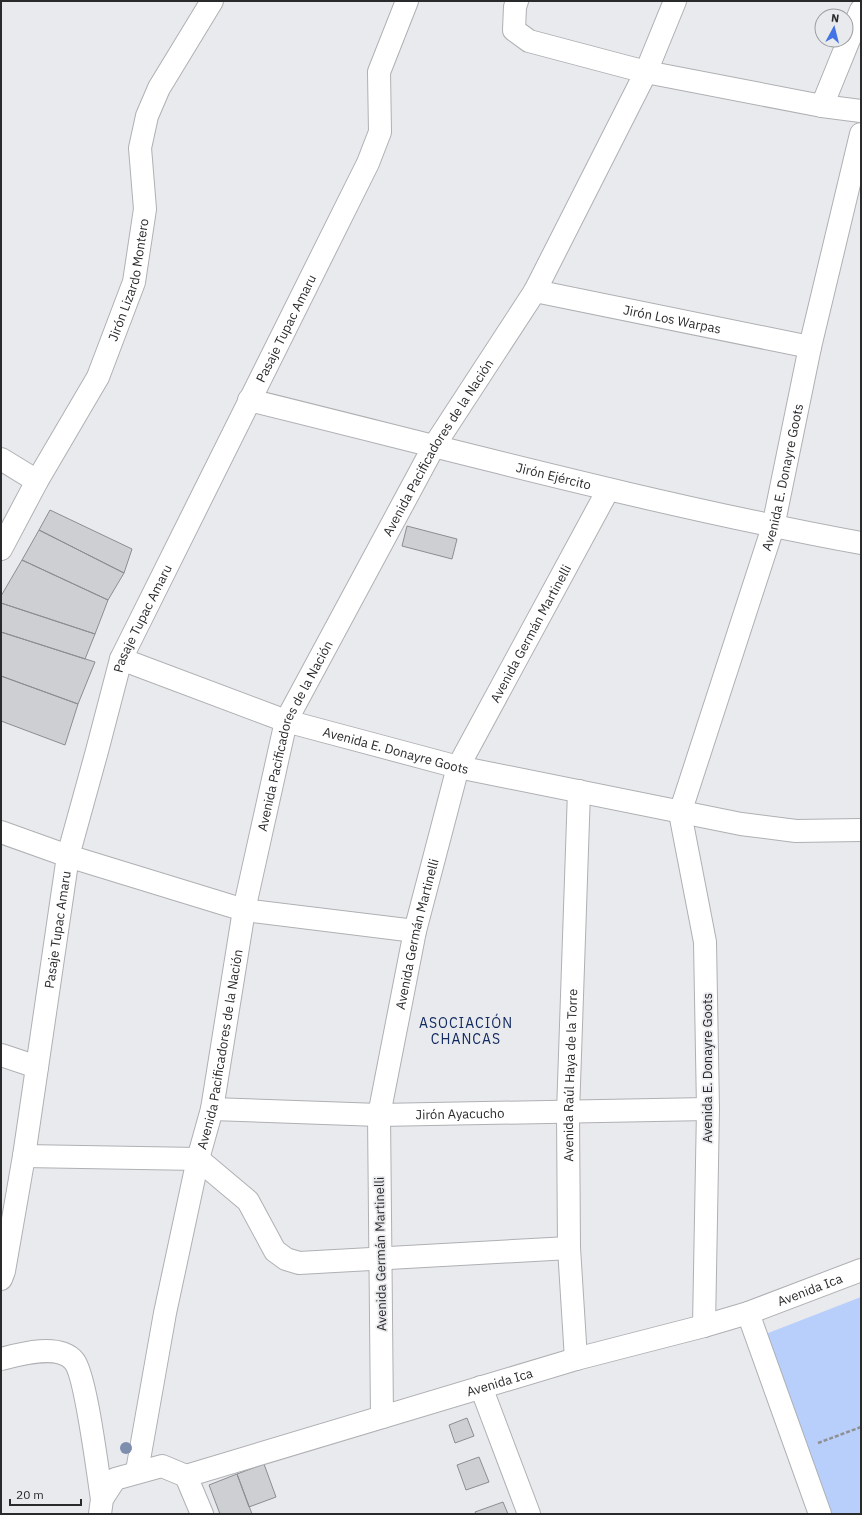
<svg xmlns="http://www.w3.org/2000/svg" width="862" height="1515" font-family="'IBM Plex Sans',sans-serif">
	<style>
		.green { fill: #b8cffb }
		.building { fill: #cecfd2; stroke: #8b8d8f }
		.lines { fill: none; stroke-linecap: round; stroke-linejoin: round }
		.minor-casing { stroke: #aeb0b3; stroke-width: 24 }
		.path { stroke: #8f9092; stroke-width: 2.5; stroke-dasharray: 4 2; stroke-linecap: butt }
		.minor { stroke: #fff; stroke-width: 22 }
		.tree { fill: #7e8eaf }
		.labels { text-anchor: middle; stroke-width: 3.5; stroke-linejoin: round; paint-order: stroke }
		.street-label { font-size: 13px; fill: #292a2b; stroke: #e9eaed }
		.neighbourhood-label { font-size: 14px; letter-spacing: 1px; fill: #132b61; stroke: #e9eaed }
	</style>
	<rect width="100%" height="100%" fill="#e9eaed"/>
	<!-- green -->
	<path class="green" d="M861,1297v217h-30l-68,-179z"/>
	<!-- building -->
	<path class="building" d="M50,510l82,39 -8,24 -85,-43z
		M407,526l50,13 -5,20 -50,-13z
		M39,530l85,43 -16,27 -86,-40z
		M22,560l86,40 -13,34 -94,-31v-7z
		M1,603l94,31 -10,25 -84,-27z
		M1,632l94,30 -17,42 -77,-28z
		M1,676l77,28 -13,41 -64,-24z
		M467,1418l7,18 -19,7 -6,-18z
		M479,1457l10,25 -23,8 -9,-25z
		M264,1464l12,33 -27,10 -12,-33z
		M237,1474l15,40h-32l-11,-29z
		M503,1502l5,12h-32l-1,-2z"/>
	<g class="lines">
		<!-- minor casing -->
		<g class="minor-casing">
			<g id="minor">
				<path d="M517,1l-2,6 -1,23 15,11 117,31 176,34 39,5"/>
				<path d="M822,106l39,-96"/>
				<path id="s1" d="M535,291l275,56"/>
				<path id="s2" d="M249,400c204,50 406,105 612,143"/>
				<path d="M1,459l36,22"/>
				<path id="s3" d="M1,549l36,-68 61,-104 36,-95 11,-73 -5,-61 7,-32 12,-28 53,-87"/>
				<path id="s4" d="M121,659l165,62 172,46 283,57 55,7 65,-1"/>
				<path d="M1,832l67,24 176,54 171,21"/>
				<path d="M1,1055l36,12"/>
				<path id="s5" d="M212,1109l167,6 329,-6"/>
				<path d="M24,1156l174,3 50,42 27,50 11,8 13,4 270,-15"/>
				<path id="s6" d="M1,1279l3,-8 20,-115 44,-300 29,-105 24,-92 247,-496 12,-31 -1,-60 28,-71"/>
				<path d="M748,1313l72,201"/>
				<path id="s7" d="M704,1326l4,-217 -3,-167 -25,-129 93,-286 37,-180 51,-213"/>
				<path d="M1,1359c19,-5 58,-16 73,2 12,14 24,114 28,138"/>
				<path id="s8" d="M576,1359l-7,-111 -1,-135 11,-322"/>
				<path d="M481,1387l48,127"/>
				<path id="s9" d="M382,1417l-3,-302 36,-184 43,-164 150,-277"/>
				<path id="s10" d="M137,1471l28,-158 33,-154 14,-50 32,-199 42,-189 148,-275 101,-155 111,-219 29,-71"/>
				<path d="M186,1476l16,38"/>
				<path id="s11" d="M100,1514l2,-15 13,-20 47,-13 24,10 390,-117 128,-33 44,-13 113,-43"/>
			</g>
		</g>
		<!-- path -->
		<path class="path" d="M818,1443l43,-16"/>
		<!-- minor -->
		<use href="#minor" class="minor"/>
	</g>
	<!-- trees -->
	<circle class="tree" cx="126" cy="1448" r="6"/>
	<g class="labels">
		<!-- street labels -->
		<g class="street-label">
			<text dy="5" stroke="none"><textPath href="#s3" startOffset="300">Jirón Lizardo Montero</textPath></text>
			<text dy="5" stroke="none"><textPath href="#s1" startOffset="140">Jirón Los Warpas</textPath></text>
			<text dy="5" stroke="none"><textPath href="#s6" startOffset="1002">Pasaje Tupac Amaru</textPath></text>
			<text dy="5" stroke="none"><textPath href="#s10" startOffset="1078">Avenida Pacificadores de la Nación</textPath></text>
			<text dy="5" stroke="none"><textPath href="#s2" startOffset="314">Jirón Ejército</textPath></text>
			<text dy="5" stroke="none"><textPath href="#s7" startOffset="867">Avenida E. Donayre Goots</textPath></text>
			<text dy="5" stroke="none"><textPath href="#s6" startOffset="678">Pasaje Tupac Amaru</textPath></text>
			<text dy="5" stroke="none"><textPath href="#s9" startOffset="811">Avenida Germán Martinelli</textPath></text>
			<text dy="5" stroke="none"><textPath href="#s10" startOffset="754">Avenida Pacificadores de la Nación</textPath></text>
			<text dy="5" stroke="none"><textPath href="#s4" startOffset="290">Avenida E. Donayre Goots</textPath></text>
			<text dy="5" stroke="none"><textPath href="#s6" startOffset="354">Pasaje Tupac Amaru</textPath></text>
			<text dy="5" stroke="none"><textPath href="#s9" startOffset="487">Avenida Germán Martinelli</textPath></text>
			<text dy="5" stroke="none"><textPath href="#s10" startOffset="430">Avenida Pacificadores de la Nación</textPath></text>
			<text transform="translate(707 1068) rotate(-90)" y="5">Avenida E. Donayre Goots</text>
			<text dy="5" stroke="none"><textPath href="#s8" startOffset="284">Avenida Raúl Haya de la Torre</textPath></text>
			<text dy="5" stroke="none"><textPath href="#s5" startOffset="248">Jirón Ayacucho</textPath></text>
			<text transform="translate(380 1254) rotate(-91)" y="5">Avenida Germán Martinelli</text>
			<text dy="5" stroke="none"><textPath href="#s11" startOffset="765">Avenida Ica</textPath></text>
			<text dy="5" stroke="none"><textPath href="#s11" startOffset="441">Avenida Ica</textPath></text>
		</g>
		<!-- neighbourhood labels -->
		<g class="neighbourhood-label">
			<text x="466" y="1028">ASOCIACIÓN<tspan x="466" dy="16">CHANCAS</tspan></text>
		</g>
	</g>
	<!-- border -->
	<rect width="862" height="1515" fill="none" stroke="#292a2b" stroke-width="4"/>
	<!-- north arrow -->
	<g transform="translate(834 28) rotate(7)"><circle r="19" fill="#e9eaed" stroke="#9c9d9f"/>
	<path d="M0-3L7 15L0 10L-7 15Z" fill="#4274e5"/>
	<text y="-6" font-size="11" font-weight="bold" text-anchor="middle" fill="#292a2b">N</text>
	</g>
	<!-- scale -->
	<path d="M10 1499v6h71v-6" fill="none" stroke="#292a2b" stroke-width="2"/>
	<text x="16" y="1499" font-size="12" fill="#292a2b" stroke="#e9eaed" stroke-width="3" paint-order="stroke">20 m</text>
</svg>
